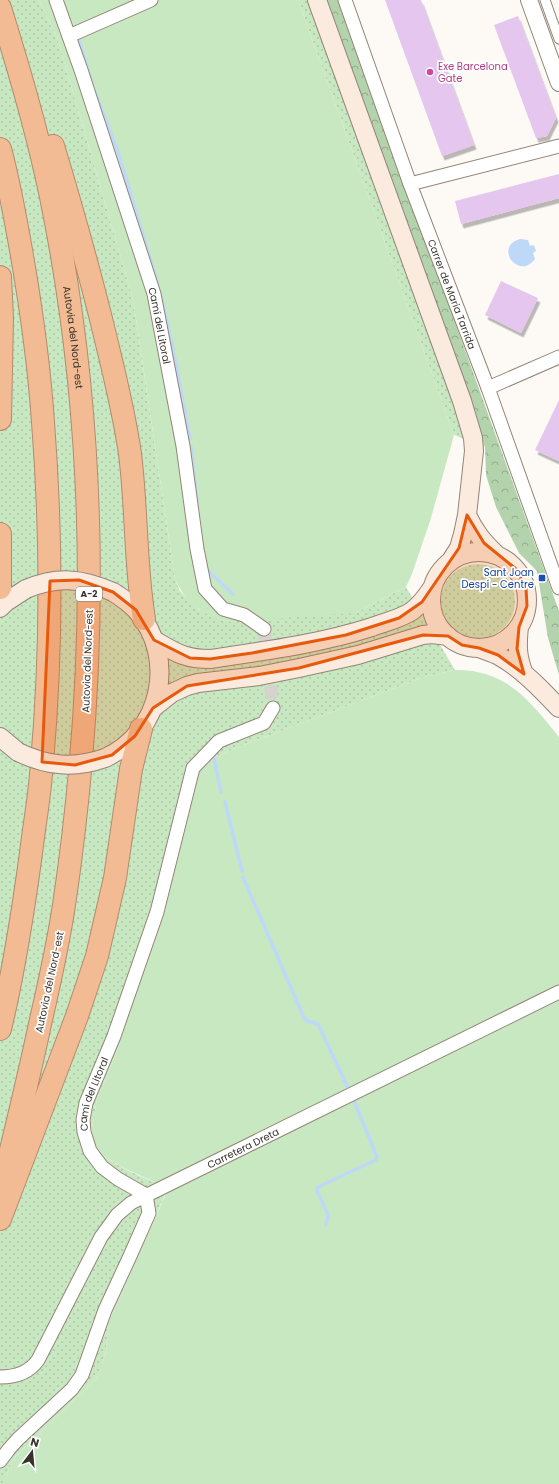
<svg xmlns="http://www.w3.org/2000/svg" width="559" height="1484" font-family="Poppins,sans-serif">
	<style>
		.grass { fill: url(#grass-dots) }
		.forest { fill: url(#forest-crowns) }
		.garden { fill: #c8e8c1 }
		.water { fill: #bed8f8 }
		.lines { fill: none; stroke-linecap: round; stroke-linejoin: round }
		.stream { stroke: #bed8f8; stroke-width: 3.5 }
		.building { fill: #e4c6ef; filter: url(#shadow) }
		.minor-tunnel { stroke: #d6d2cd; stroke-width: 13; stroke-dasharray: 13 6; stroke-linecap: butt }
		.pedestrian-casing { stroke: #938577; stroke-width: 11 }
		.minor-casing { stroke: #938577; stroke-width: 15 }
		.tertiary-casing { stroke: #938577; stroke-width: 18 }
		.secondary-casing { stroke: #938577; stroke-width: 20 }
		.motorway-casing { stroke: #b28b6f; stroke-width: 24 }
		.pedestrian { stroke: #fff; stroke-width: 9 }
		.minor { stroke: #fff; stroke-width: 13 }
		.tertiary { stroke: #fff; stroke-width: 16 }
		.secondary { stroke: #fbebdf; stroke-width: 18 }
		.motorway { stroke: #f3bb93; stroke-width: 22 }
		.secondary-bridge-casing { stroke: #938577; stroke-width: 20; stroke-linecap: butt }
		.secondary-bridge { stroke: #fbebdf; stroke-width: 18 }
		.marked { fill: #e8590c; fill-opacity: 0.2; stroke: #e8590c; stroke-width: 3; stroke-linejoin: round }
		.hotel-dot { fill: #d1479c; stroke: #fff; stroke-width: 1.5 }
		.transit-dot { fill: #1a4fb4; stroke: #fff; stroke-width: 1.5 }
		.labels { text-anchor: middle; stroke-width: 3.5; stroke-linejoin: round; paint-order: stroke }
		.shield { fill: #fff; stroke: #74706b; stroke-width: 1 }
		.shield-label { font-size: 9px; font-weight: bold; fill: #38322b }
		.hotel-label { font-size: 10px; fill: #b23c85; stroke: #fff; text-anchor: start }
		.street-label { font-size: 10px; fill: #38322b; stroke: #fff }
		.transit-label { font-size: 10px; fill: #164399; stroke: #fff; text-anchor: end }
	</style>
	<defs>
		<pattern id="grass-dots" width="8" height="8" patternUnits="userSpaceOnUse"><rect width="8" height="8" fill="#c8e8c1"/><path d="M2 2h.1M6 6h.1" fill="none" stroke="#adc7a6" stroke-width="1.8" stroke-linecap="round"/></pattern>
		<pattern id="forest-crowns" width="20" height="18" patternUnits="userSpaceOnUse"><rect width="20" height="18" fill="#b2d3ab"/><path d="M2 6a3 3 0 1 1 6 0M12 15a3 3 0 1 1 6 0" fill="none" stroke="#92ac8b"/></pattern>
		<filter id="shadow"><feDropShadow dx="2.5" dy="4.5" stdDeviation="0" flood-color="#0004"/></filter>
	</defs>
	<rect width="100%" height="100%" fill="#fdfaf6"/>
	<!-- grass -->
	<path class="grass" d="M0,0h39l18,37 76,262 42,280 5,12 19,19 156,3 51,-26 49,83 -31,7 -193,73 -28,13 -55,193 -31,94 -20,49 -7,40c18,27 51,37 78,49l-60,135 -2,28 -6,20 -3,7 -84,81 -10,25h-3z
		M298,0h28l159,447 -31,-12z
		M441 601a37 37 0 1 1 74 0a37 37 0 1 1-74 0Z"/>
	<!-- forest -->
	<path class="forest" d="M326,0h13l220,611v64l-11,-37 -11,-67 -18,-18 -23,-46 -10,-32 -1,-28z"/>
	<!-- garden -->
	<path class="garden" d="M39,0h259l156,435 -23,83 -19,56 -6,13 -51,26 -128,9c-25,-7 -41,-19 -52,-43l-42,-280 -76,-262z
		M455,670c51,-1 75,31 104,67v747h-556l10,-25 84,-81 3,-7 6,-20 2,-28 60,-134c-27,-16 -59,-21 -78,-50l7,-40 20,-49 31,-94 35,-133 20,-60 28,-13 193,-73z"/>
	<!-- water -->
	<path class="water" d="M520,239l8,1 2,6 4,-1 2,6 -3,2 2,6c-16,22 -42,-12 -15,-20z"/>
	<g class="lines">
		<!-- stream -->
		<path class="stream" d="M79,40l13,44
			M95,92l23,60 40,133
			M161,296l12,53 17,90
			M191,447l6,56
			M205,564l4,8 24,22
			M213,754l8,38
			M225,802l17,69
			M243,877l61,141 3,3 11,3 30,64
			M326,1225l2,-10 -11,-24 1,-4 58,-27 1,-3 -25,-61"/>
	</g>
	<!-- building -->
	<path class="building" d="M385,0h36l53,145 -32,11z
		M518,16l38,102 -9,18 -11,2 -42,-113z
		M559,174v24l-98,26 -6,-23z
		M501,281l37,17 -17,35 -36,-18z
		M559,400v61l-24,-11z"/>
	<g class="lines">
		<!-- minor-tunnel -->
		<path class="minor-tunnel" d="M264,629l9,79"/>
		<!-- pedestrian casing -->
		<g class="pedestrian-casing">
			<path id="pedestrian" d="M545,0l14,39"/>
		</g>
		<!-- minor casing -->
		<g class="minor-casing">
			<g id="minor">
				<path id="s1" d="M56,0l25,70 73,224 29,152 14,103 8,40 18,20 21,6 20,14"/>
				<path id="s2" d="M345,0l65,184 78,204 71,200"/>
				<path d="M69,36l82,-36"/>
				<path d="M410,184l149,-38"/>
				<path d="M488,388l71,-31"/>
				<path id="s3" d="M0,1377c16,0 29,-4 38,-17l63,-123 16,-22 14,-12 428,-211"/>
				<path id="s4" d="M0,1461l9,-12 9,-10 54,-50 10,-14 23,-65 25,-54 19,-43 -3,-18 -28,-16 -16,-12 -12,-16 -6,-19 -1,-12 3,-17 28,-67 43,-124 36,-144 26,-27 45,-18 9,-15"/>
			</g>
		</g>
		<!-- tertiary casing -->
		<g class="tertiary-casing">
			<path id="tertiary" d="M529,0l30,83"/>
		</g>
		<!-- secondary casing -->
		<g class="secondary-casing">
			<path id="secondary" d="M317,0l145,401 11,37 1,13 -7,64 -4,19 -4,14 -9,14
				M467,515c8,17 16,27 30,40
				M431 600a48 48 0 1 1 96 0a48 48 0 1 1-96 0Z
				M0,608l6,-6 20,-13
				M519,627c-2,19 -2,29 5,47
				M154,640c21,12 30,19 56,19 54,-8 109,-15 162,-32 13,-5 28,-8 40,-16 8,-6 14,-14 20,-23
				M479,648c7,3 14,5 20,8 23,13 42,33 60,52
				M153,708l19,-15 15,-7 11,-3 61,-7 40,-8 59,-13 65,-20 9,-1 16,2
				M0,737l18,15
				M105,758c57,-26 72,-100 32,-147 -7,-8 -16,-14 -24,-19"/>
		</g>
		<!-- motorway casing -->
		<g class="motorway-casing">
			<g id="motorway">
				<path id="s5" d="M0,8c21,67 41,135 54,204 45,229 44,464 10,693 -6,40 -15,80 -24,119 -12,57 -26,114 -40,171"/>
				<path d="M53,146c18,60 35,120 50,181 10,42 21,84 27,127 7,55 5,111 14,165"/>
				<path d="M0,149c9,33 15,67 21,101 10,57 18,114 22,172 9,117 9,234 -2,352 -2,26 -7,53 -10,79 -8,59 -17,118 -31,176"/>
				<path d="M0,277l2,41 -2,101"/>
				<path d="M0,534v54"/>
				<path d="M0,1219l77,-203 20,-60 18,-78 16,-109 10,-40"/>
			</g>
		</g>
		<!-- pedestrian -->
		<use href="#pedestrian" class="pedestrian"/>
		<!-- minor -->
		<use href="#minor" class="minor"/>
		<!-- tertiary -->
		<use href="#tertiary" class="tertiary"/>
		<!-- secondary -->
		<use href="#secondary" class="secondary"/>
		<!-- motorway -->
		<use href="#motorway" class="motorway"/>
		<!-- secondary-bridge casing -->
		<g class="secondary-bridge-casing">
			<path id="secondary-bridge" d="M26,589c32,-13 55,-11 87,3
				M18,752c29,14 56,17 87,6"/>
		</g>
		<!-- secondary-bridge -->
		<use href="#secondary-bridge" class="secondary-bridge"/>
	</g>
	<!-- marked area -->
	<path class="marked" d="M467,515l17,28 32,26 10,19 1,18 -8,21 -2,22 7,25 -26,-19 -19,-7 -17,-3 -14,-9 -25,-1 -124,33 -112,18 -34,22 -18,28 -23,19 -37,10 -33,-3 8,-181 29,-1 34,12 23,18 18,30 36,18 20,1 42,-6 94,-18 53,-17 23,-16 37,-54z"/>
	<!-- markers -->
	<circle class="hotel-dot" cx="430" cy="72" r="4"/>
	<rect class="transit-dot" x="538" y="574" width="8" height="8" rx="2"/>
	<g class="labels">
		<!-- shield labels -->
		<rect class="shield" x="76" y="587" width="26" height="14" rx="3"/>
		<g class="shield-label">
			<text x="89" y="597">A-2</text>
		</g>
		<!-- hotel labels -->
		<g class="hotel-label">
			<text x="438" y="70">Exe Barcelona<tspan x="438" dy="12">Gate</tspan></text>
		</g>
		<!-- street labels -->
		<g class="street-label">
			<text dy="4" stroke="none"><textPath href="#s2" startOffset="313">Carrer de Maria Tarrida</textPath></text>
			<text dy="4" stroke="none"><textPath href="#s1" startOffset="342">Camí del Litoral</textPath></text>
			<text dy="4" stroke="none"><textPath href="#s5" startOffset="338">Autovia del Nord-est</textPath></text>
			<text transform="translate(87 661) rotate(-88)" y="4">Autovia del Nord-est</text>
			<text transform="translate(49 982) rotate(-78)" y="4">Autovia del Nord-est</text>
			<text dy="4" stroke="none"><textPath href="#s4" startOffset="445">Camí del Litoral</textPath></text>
			<text dy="4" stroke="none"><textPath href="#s3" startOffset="352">Carretera Dreta</textPath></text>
		</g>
		<!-- transit labels -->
		<g class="transit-label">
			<text x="534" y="576">Sant Joan<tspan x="534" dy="12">Despí - Centre</tspan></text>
		</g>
	</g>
	<!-- north arrow -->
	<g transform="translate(32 1452) rotate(16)" stroke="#ffffff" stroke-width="3" paint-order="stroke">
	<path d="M0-3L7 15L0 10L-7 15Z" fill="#38322b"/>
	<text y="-6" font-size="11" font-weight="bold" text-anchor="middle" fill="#38322b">N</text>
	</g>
</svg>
